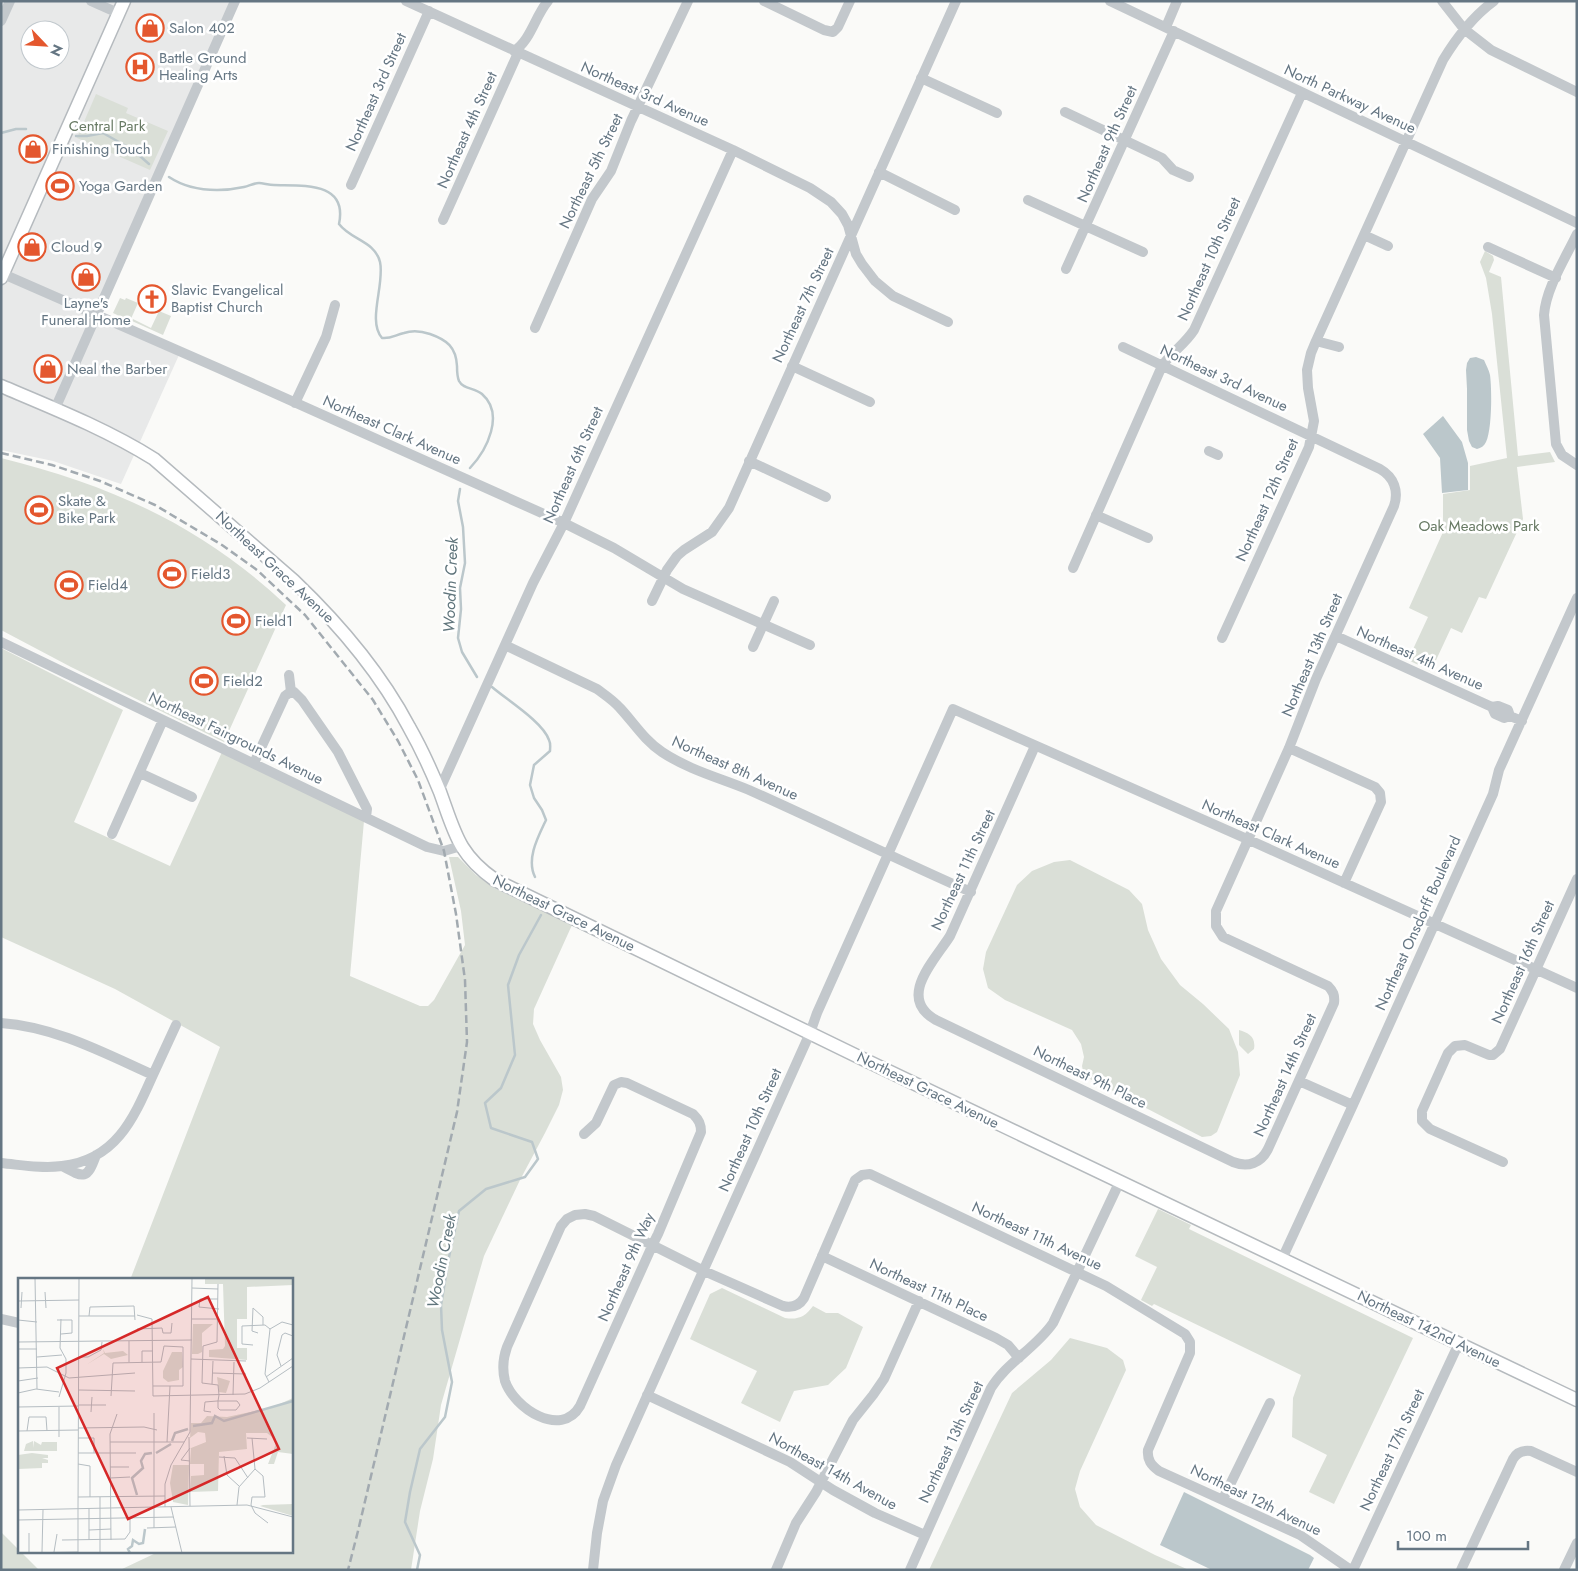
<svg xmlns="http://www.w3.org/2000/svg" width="1578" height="1571" font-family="Jost,sans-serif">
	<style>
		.built { fill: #e8e9e9; fill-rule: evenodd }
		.green { fill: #dadfd7 }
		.water { fill: #bbc7cb }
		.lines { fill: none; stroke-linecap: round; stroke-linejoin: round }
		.stream { stroke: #bbc7cb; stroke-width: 2.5 }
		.major-casing { stroke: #b5babe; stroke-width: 15 }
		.minor { stroke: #c3c8cc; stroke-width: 10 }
		.major { stroke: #fff; stroke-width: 12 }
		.rail { stroke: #a2aab0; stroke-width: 2.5; stroke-dasharray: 8 4; stroke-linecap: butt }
		.labels { text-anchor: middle; stroke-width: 5; stroke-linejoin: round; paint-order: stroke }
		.poi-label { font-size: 15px; fill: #657683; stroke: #fff; text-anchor: start }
		.street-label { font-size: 15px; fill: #657683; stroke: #fff }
		.park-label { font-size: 15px; fill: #687a64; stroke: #fff }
		.water-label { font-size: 16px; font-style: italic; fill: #60757c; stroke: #fff }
		.inset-river { fill: none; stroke: #bbc7cb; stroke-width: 2.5 }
		.inset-road { fill: none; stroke: #b5bdc2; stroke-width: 1 }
		.view { fill: #d62828; fill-opacity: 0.15; stroke: #d62828; stroke-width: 2.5 }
		.inset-edge { fill: none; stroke: #657683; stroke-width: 2.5 }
	</style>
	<rect width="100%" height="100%" fill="#fafaf8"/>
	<!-- built -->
	<path class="built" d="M1,1h239l-145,315 84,39 -58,129 -68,-23 -52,-11zM30,30h30v30h-30z"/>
	<!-- green -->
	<path class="green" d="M96,94l32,14 -2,5 42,18 -18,39 -73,-32z
		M1485,251l8,5 1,4 -5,12 12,5 17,179 32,-4 5,10 -38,5 6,52 -37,80 -7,-2 -17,36 -11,-5 -20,43 -23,-11 20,-43 -19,-9 34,-76v-38l27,-4v-24l37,-8 -15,-144 -6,-36 -6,-16z
		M120,298l5,2 1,-2 12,5 -8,18 -17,-8z
		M159,311l12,5 -8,19 -31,-14 1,-2 18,9z
		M1,458c112,28 201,68 285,147l-62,137 -153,-75 -70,-37z
		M1,648l122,62 -49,112 96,44 52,-114 142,69 -14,155 70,30h8l6,-6 31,-55 -4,-34 -12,-54h9l18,18 18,13 78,37 -38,84 -1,15 7,16 21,37 2,13 -4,15 -14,28 -25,47 -36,76 -43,149 -8,54 -13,52 -9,59h-291l38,-18h133v-272h-161l90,-233 -105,-58 -114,-52z
		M1070,860l59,30 13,14 6,26 13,29 19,26 23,19 26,25 9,23 2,23 -23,57 -6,4 -9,1 -118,-61 -2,-10 2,-9 -3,-13 -9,-14 -67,-30 -17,-12 -5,-19 3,-17 31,-67 15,-14 22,-9z
		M1239,1030c10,3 17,7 15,19l-6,5 -9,-9z
		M1158,1209l33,16 -2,4 224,109 -79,166 -25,-12 18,-37 -35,-18 1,-39 8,-23 -147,-71 -2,2 -11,-6 16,-33 -22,-11z
		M722,1288l63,30c13,2 20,-1 28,-12l13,7h12l25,14 -17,41 -18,17 -34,6 -14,31 -39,-19 16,-32 -67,-32 20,-45z
		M1070,1338l37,10 16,12 3,10 -46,101 -5,18 5,18 16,18 59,30 34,15h-260l83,-177 39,-33z
		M1,1532l18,18v2h2l18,18h-38z"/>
	<!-- water -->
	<path class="water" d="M1476,357l8,3c2,5 5,10 6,15 2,14 2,55 -4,67 -2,4 -5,6 -9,7l-5,-2 -3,-6 -2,-11v-41l-1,-19 1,-7 3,-5z
		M1443,416l19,26 6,21v27l-26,3 -2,-35 -17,-24z
		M1184,1492l126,63 4,3 -6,12h-96l-52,-25z"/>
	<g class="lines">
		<!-- stream -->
		<path class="stream" d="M1,133l15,-4h10
			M76,136h11l16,-3 30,17 16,14
			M169,177c15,10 31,13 48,13 9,0 18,-1 27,-3 5,-1 10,-4 15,-4 4,0 10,2 15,2 28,1 74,-4 65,39 12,16 36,17 41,38 5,22 -13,59 2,76 9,1 13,-3 22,-5 9,-3 17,-2 26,1 17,6 26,13 27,32 0,5 0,10 2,15 4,8 16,7 23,13 23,20 5,56 -12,74
			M460,489l-2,12 5,26 2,36 -5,25 1,21 -3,29 4,14 15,25
			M492,687c15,13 51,35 57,53 2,4 1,7 1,11l-16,14 -4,20 4,13 8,12 4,10c-8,17 -20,39 -11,57
			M417,1570l3,-15 -15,-33 5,-30 10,-43 25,-32 7,-35 -10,-52 -1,-25 8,-48 10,-46 27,-22 39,-12 13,-18 -6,-17 -41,-14 -6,-25 16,-15 14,-33 -7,-70 11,-30 22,-40"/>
		<!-- major casing -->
		<g class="major-casing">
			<path id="major" d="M1,278l123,-277
				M1,386c52,22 105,43 153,73l140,122c45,43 86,91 115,146 12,21 22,43 31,65 15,41 18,62 55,88l370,180 712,340"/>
		</g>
		<!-- minor -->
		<path class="minor" d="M91,1l27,12
			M406,1l327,149 77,38 21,14 11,12 6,11 8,29 6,10 13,17 18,15 55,26
			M764,1l60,29 9,2 5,-5 12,-26
			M1110,1l467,222
			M1442,1l22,28 27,21 86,42
			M1,21l9,-20
			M1166,27l11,-26
			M514,51c17,-11 21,-35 34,-50
			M921,78l76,35
			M1065,112l97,46 11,12 16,7
			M879,172l76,38
			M351,185l78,-174
			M1028,200l115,52
			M443,220l75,-167
			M1577,234c-12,25 -31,54 -33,81l12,129 6,11 15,10
			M1364,235l24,11
			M1488,247l68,31
			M1066,269l108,-238
			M1,273l217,95 346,155 50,25 69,41 127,56
			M535,328l57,-129 19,-28 20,-50 57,-120
			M1316,341l23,6
			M792,366l78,36
			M295,403l31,-66 9,-32
			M55,409l180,-408
			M1209,451l9,4
			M749,461l77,36
			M1096,515l52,23
			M1073,568l89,-202c9,-13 23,-22 32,-36l108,-237
			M652,601l15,-31 10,-14 7,-6 28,-18 17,-24 227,-507
			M1336,636l156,71 6,-1 10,4 2,6 12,5
			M1222,638l87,-191 5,-26 -6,-33 -1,-18 4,-17 5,-12 127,-281c14,-23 29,-43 51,-59
			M1,642l426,205 17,4 17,-5
			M505,645l92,44c8,6 16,11 23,19 14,15 24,32 42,44 27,18 58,26 87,38 74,33 147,69 222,102
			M753,647l21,-46
			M289,675l2,17
			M1492,707l3,7 9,4 6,-2
			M1035,746l-85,190c-15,24 -54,62 -14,84l297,142c15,6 28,1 35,-13l66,-146c1,-8 -1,-12 -6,-17l-105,-49 -7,-11v-15l73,-163 27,-69 78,-173c5,-15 0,-29 -14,-37l-257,-122
			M1289,748l86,39 5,6 1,9 -37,81
			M254,763l31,-67 4,-3 5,-1 8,8 36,52 29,57 -1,8
			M140,773l52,24
			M439,791l94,-208 31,-60 169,-373
			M112,834l51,-114
			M1,1023c55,4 103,30 152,52
			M1299,1081l54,24
			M584,1134l12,-11 18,-38 7,-3 6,1 66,31c6,6 8,10 8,18l-43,102 -5,10 -73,162c-19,33 -66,2 -75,-25 -3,-12 -2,-23 2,-34l54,-121 6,-7 8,-4 10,-1 9,2 110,55 79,35c9,2 16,0 21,-8l51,-118 7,-5 8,-1 236,112 79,48 5,8v11l-42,97c-1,10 3,15 11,21l141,64 51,35
			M1503,1162l-73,-33 -8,-8v-10l26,-58 7,-7 10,-1 24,10h4l7,-6 77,-170
			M1,1163c21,2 41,6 61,3 53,-6 71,-46 90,-89 8,-17 16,-35 24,-52
			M62,1166c22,12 25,14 34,-11
			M822,1256l174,82 12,7 11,13
			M1282,1259l71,-154 140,-311 6,-24 78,-172
			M1,1319l18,4
			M647,1395l143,67 43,28 42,23 50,22
			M1223,1499l47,-96
			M593,1570l4,-37 6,-32 13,-36 194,-432 7,-20 136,-304 294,130 330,149
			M776,1570l20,-47 20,-31 37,-72 20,-25 11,-16 35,-78
			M910,1570l81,-182c16,-26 45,-40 62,-65l67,-142
			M1353,1570l106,-227
			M1461,1570l52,-111c4,-7 10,-9 18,-8l46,21
			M1564,1570l13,-27"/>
		<!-- major -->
		<use href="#major" class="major"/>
		<!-- rail -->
		<path class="rail" d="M1,453l51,12 48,16 55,24 67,40 35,25 48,45 68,85 25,41 20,39 26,71 12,63 9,66 2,62 -10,70 -99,419 -10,39"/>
	</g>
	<!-- icons -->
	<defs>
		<g id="shop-ring" transform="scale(1.4375)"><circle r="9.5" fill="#fff" stroke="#e4572e" stroke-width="1.5"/><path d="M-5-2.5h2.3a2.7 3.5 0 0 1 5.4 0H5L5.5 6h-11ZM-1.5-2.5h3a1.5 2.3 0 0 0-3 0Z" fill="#e4572e"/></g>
		<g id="hospital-ring" transform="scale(1.4375)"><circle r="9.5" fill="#fff" stroke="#e4572e" stroke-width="1.5"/><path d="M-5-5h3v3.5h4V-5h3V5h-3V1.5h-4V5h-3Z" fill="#e4572e"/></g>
		<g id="stadium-ring" transform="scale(1.4375)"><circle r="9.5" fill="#fff" stroke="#e4572e" stroke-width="1.5"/><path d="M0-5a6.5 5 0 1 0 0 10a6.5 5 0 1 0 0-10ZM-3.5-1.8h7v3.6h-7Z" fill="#e4572e"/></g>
		<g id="church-ring" transform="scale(1.4375)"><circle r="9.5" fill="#fff" stroke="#e4572e" stroke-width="1.5"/><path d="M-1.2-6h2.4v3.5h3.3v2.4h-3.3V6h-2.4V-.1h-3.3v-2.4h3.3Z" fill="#e4572e"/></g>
	</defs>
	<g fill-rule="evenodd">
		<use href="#shop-ring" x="150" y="28"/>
		<use href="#hospital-ring" x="140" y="67"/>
		<use href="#shop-ring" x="33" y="149"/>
		<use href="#stadium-ring" x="60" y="186"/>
		<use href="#shop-ring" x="32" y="247"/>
		<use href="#shop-ring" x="86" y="277"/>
		<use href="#church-ring" x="152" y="299"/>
		<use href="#shop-ring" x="48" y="369"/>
		<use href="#stadium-ring" x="39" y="510"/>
		<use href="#stadium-ring" x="172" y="574"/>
		<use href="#stadium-ring" x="69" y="585"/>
		<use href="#stadium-ring" x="236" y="621"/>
		<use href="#stadium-ring" x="204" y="681"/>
	</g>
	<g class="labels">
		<!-- poi labels -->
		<g class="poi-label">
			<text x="169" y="33">Salon 402</text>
			<text x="159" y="63">Battle Ground<tspan x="159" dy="17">Healing Arts</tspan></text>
			<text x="52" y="154">Finishing Touch</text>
			<text x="79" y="191">Yoga Garden</text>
			<text x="51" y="252">Cloud 9</text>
			<text x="171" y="295">Slavic Evangelical<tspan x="171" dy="17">Baptist Church</tspan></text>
			<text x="86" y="308" text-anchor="middle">Layne's<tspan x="86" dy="17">Funeral Home</tspan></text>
			<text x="67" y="374">Neal the Barber</text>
			<text x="58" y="506">Skate &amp;<tspan x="58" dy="17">Bike Park</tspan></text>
			<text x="191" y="579">Field3</text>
			<text x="88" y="590">Field4</text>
			<text x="255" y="626">Field1</text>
			<text x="223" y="686">Field2</text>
		</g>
		<!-- street labels -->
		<g class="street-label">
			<text transform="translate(376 92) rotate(-66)" y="5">Northeast 3rd Street</text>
			<text transform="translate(645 94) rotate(24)" y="5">Northeast 3rd Avenue</text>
			<text transform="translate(1350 99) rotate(25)" y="5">North Parkway Avenue</text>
			<text transform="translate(467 130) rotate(-66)" y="5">Northeast 4th Street</text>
			<text transform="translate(1107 144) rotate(-66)" y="5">Northeast 9th Street</text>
			<text transform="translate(591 171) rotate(-64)" y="5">Northeast 5th Street</text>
			<text transform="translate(1209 259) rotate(-66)" y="5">Northeast 10th Street</text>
			<text transform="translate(803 305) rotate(-65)" y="5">Northeast 7th Street</text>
			<text transform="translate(1224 378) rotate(25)" y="5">Northeast 3rd Avenue</text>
			<text transform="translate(392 430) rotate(24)" y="5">Northeast Clark Avenue</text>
			<text transform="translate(573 465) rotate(-66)" y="5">Northeast 6th Street</text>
			<text transform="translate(1267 500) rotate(-66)" y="5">Northeast 12th Street</text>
			<text transform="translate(275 567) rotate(43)" y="5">Northeast Grace Avenue</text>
			<text transform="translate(1312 655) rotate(-67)" y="5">Northeast 13th Street</text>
			<text transform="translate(1420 658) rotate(24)" y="5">Northeast 4th Avenue</text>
			<text transform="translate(236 738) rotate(26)" y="5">Northeast Fairgrounds Avenue</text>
			<text transform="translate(735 768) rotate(24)" y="5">Northeast 8th Avenue</text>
			<text transform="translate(1271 834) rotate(24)" y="5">Northeast Clark Avenue</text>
			<text transform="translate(963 870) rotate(-65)" y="5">Northeast 11th Street</text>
			<text transform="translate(564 913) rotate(26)" y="5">Northeast Grace Avenue</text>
			<text transform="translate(1418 923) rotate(-66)" y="5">Northeast Onsdorff Boulevard</text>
			<text transform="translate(1523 962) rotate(-66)" y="5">Northeast 16th Street</text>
			<text transform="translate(1285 1075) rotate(-66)" y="5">Northeast 14th Street</text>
			<text transform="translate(1090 1077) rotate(26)" y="5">Northeast 9th Place</text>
			<text transform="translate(928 1090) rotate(26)" y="5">Northeast Grace Avenue</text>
			<text transform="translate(750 1130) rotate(-66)" y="5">Northeast 10th Street</text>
			<text transform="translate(1037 1236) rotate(25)" y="5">Northeast 11th Avenue</text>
			<text transform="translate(626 1267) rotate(-66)" y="5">Northeast 9th Way</text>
			<text transform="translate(929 1290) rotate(25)" y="5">Northeast 11th Place</text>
			<text transform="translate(1429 1329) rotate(26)" y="5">Northeast 142nd Avenue</text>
			<text transform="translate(951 1442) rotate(-65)" y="5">Northeast 13th Street</text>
			<text transform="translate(1392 1450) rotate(-65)" y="5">Northeast 17th Street</text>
			<text transform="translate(833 1471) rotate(29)" y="5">Northeast 14th Avenue</text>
			<text transform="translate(1256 1500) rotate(26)" y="5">Northeast 12th Avenue</text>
		</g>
		<!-- park labels -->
		<g class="park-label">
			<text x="107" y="131">Central Park</text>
			<text x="1479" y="531">Oak Meadows Park</text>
		</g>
		<!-- water labels -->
		<g class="water-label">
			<text transform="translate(450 585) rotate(-88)" y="6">Woodin Creek</text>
			<text transform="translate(441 1261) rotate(-79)" y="6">Woodin Creek</text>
		</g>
	</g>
	<!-- overview -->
	<g transform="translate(18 1278)">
		<rect width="275" height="275" fill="#fafaf8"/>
		<path d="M187,0h88v7l-46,2v32h-10v29h10v12l-38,-3v-7l14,-1 2,-3 -2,-62h-18zM175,46h20l-11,9v19l-4,2h-6zM85,71l2,4 18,-2 5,4 -17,4 -7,-5 -18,11 18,-12zM154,74h10l1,15 -4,3v10l-11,2 -5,-4v-7zM199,99l13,4 -4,12 -7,-1zM275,120v56l-15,-2 -4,12h-6l9,-23 -10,-8h-21l1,16 -28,3 -1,39 -28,1 1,-16 13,-1v-11h-14l1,-16 15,-6 -1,-9 -7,-1 -8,6 1,-15h10l6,-7 20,1 46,-10zM15,163v7l1,-7 7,4 1,-3h15v9h-33l2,-7zM14,175l16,2v3h-6l6,2v3h-6v5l-24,1v-14zM155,187h16l-1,40 -15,-3 -3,-19zM275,226v12l-33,-10 3,-1z" fill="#dadfd7"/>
		<path class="inset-river" d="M175,148l19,-3 3,-7 9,5 69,-20M154,163l3,-8 13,-4M138,175l15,-9M119,217l-5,-17 11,-10 -2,-7 4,-7 7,-1M112,275l-2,-4 4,-3 1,-6 6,4 4,-1 2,-14"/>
		<path class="inset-road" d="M17,0l2,111M174,10l26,1M27,14l1,16M200,21h-18l-1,8 20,2M0,23l61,-1M3,30l1,-16M119,37l15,4 1,77 92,-2 15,-6 33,-22M61,38h56M71,38l1,-9 44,-1 1,14M174,41h26M0,42l19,2M39,42h15v13l-11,1M119,51l25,-1 1,5h8l1,-10M252,51l12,-7 11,3M240,55l-6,-2 1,-23 10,9v8M111,63v21M0,64l174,-2M235,67l-11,-1v-18l23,-1 5,4M0,71h19M19,79l25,-2M61,79h9l13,-7 1,-8M173,81l55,2M124,84v-11h11M263,88l-4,-11 5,-20 3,-2 8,3M0,90l29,-1 22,11 66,-5M194,95l34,1M248,99l27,-19M0,103l20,-3M251,104l-4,-8 5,-45M194,106l1,-23M61,112l56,1M0,115l18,-4 23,3M215,117l1,-33M93,118l2,-33 48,-1 3,-16 19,1v39h-30M41,119l7,-24v-14l-6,-11 1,-29M60,127h28M0,129l60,-1M73,134l1,-15M193,134l-7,-1 1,-9 12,-1h20l3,4 -4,5h-16l-2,-2v-7l1,-6 -1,-10 -16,-2 1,-37 14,-4 1,-58M136,135v115M60,150l66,-1 13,3M0,153l60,-1M9,153l2,-14h17l1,14M41,159v-30M171,159l1,69M60,160h16v15M229,160l20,1M234,160l3,31M92,164h74M149,164l3,-56M172,170l-9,12 9,1M60,175h58M206,178l3,19 12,11M201,179l16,1M217,180l13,20M60,186l12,2v31M92,189h19M92,200l20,-1M60,219l87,-1M234,219h13l-2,-21 -8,-7M234,219l-1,8 4,8 13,10M219,227l2,-18 16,-18M147,229v-23l6,-19 19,-33 2,-154M153,229l11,46M60,230l1,-230M71,230v32M0,232l229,-5 46,12M0,242l155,-3M129,250l29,-1M71,252l22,-1M44,262l63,-1 5,-7v-14M93,262l-1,-106 7,-20M24,274l1,-42M36,274l3,-18M4,275l56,-1M11,275v-20M60,275v-45M82,275v-56"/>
		<path class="view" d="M190,19l71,152 -151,70 -71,-151z"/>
		<rect width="275" height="275" class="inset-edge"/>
	</g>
	<!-- border -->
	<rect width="1578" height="1571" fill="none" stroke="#657683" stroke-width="5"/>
	<!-- north arrow -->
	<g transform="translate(45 45) rotate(115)"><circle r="24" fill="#ffffff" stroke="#c1c8cd"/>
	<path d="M0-4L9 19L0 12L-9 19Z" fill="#e4572e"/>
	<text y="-8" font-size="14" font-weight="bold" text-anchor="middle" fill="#657683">N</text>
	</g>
	<!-- scale -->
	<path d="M1398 1541v8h130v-8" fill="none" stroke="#657683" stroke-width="2.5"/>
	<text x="1406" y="1541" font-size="15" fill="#657683" stroke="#ffffff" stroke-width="4" paint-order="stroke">100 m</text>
</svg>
